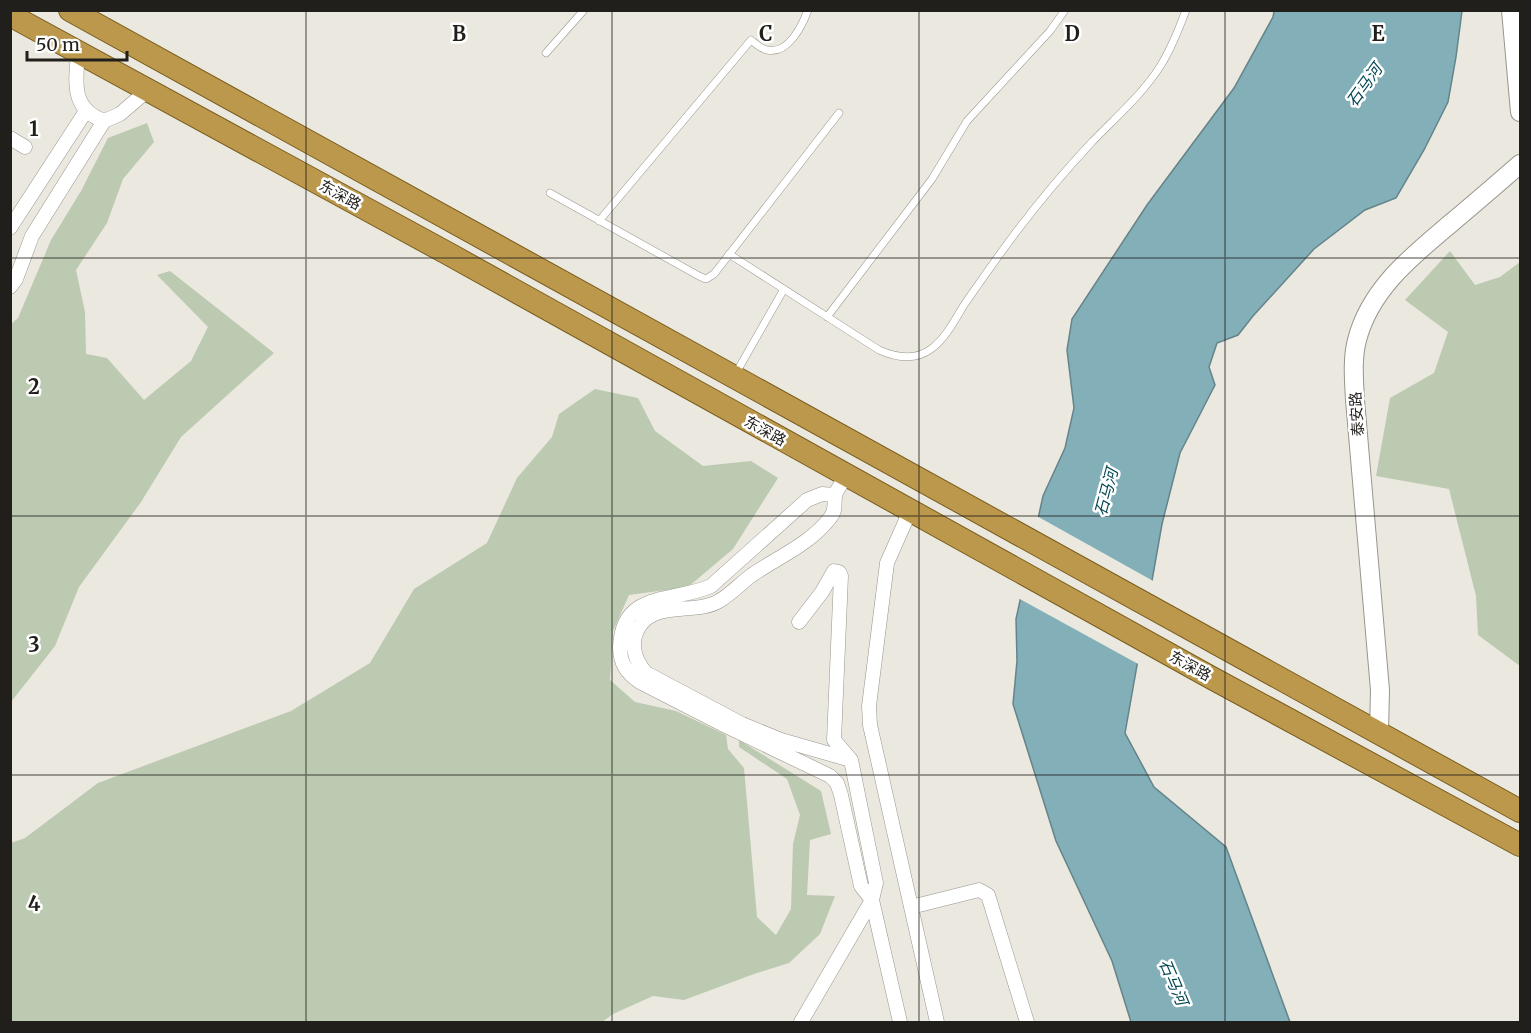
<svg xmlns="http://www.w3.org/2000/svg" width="1531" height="1033" font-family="Merriweather,'Noto Sans SC',serif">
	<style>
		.green { fill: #bbcab0 }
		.water { fill: #83afb9; stroke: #65848a; stroke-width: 1.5 }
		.pier { fill: #ebe8df }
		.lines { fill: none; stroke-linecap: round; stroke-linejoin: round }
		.service-casing { stroke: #98958d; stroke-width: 8 }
		.minor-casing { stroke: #98958d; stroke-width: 15 }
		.tertiary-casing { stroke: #98958d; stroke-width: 20 }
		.trunk-casing { stroke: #7a5d1d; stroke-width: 24 }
		.service { stroke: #fff; stroke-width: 7 }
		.minor { stroke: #fff; stroke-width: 14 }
		.tertiary { stroke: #fff; stroke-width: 18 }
		.trunk { stroke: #bb984b; stroke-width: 22 }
		.grid { fill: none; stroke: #201f1b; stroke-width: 1.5; stroke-opacity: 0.55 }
		.labels { text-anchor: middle; stroke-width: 5; stroke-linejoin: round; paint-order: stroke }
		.street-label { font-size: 15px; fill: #201f1b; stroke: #fff }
		.water-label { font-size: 16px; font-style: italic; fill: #024752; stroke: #fff }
		.grid-label { font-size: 20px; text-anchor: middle; font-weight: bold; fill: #201f1b; stroke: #fff; stroke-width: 5; stroke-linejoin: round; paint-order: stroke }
	</style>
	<rect width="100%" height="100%" fill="#ebe8df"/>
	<!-- green -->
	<path class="green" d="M147,123l7,19 -31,37 -16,44 -31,47 9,42 1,42 21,4 37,42 47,-39 17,-34 -51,-52 13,-4 104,82 -93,84 -40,65 -62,85 -24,59 -44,56v-378l7,-6 33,-78 30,-49 27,-53z
		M1450,251l25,34 25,-8 20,-15v404l-42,-31 -2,-39 -27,-107 -73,-13 14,-78 44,-25 14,-41 -43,-32z
		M595,389l43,9 17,33 48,35 48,-5 27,17 -45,71 -45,38 -59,8 -16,36 -3,49 25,22 41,9 50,24 2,14 16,19 13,149 19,18 15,-26 2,-65 7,-29 -13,-36 -48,-32v-7l82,51 10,43 -21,6 -3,55 28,1 -15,38 -31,29 -35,11 -70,26 -31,-4 -40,18 -11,8h-591v-179l14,-5 73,-55 193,-72 79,-48 44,-74 73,-46 30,-65 35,-41 7,-23z"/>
	<!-- water -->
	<path class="water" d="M1274,11h188l-6,46 -8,45 -24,48 -28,48 -31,12 -51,39 -61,67 -15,19 -21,8 -8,24 6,18 -35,68 -18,71 -37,209 29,54 72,60 64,175h-159l-19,-61 -56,-120 -43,-137 4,-43 -1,-42 27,-123 22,-48 9,-40 -7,-58 5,-31 75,-114 87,-117 39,-71z"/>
	<!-- pier -->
	<path class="pier" d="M1035,515l120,67 -15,83 -122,-67z"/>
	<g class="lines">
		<!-- service casing -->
		<g class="service-casing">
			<path id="service" d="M546,53l38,-43
				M550,193l149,83 7,3 8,-5 125,-161
				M599,221l152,-181c5,4 10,9 16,10 21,5 35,-24 41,-40
				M729,254l150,96c16,7 36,11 52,-1 14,-10 24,-29 33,-44 18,-26 36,-52 56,-78 22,-29 46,-57 71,-84 24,-25 52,-49 70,-78 11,-18 18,-36 25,-55
				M827,317l105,-138 35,-58 83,-90 15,-21
				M736,373l48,-84"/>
		</g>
		<!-- minor casing -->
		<g class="minor-casing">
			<path id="minor" d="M78,52c-2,30 -8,56 26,69l16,-7 28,-24
				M10,138l15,9
				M10,228l76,-117
				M10,287l6,-8 16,-43 72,-115
				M835,495l-13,-1 -15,6 -96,86c-38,17 -89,4 -91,61 0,17 7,26 20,35l86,44 104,50 7,7 4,12 20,91 11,14 4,-17 -25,-123 -70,-20 -39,-16 -96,-51c-11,-12 -17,-30 -7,-46 16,-27 57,-12 80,-26 12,-7 22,-18 33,-26 26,-18 58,-31 78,-57 6,-7 4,-13 5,-22 1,-6 8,-14 11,-20
				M910,511l-23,52 -18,143 1,19 67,297
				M799,622l23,-30 12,-21 5,1 2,4 -7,164 17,20
				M872,900l28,122
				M911,907l68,-17 9,5 39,127
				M801,1022l71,-122"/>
		</g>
		<!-- tertiary casing -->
		<g class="tertiary-casing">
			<path id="tertiary" d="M1511,10l9,102
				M1379,732l1,-42 -25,-290c-1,-20 -3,-41 2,-60 13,-51 55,-84 93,-116 24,-20 47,-40 70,-60"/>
		</g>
		<!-- trunk casing -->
		<g class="trunk-casing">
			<path id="trunk" d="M70,10l1450,801
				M10,15l437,238 763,424 310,168"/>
		</g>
		<!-- service -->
		<use href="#service" class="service"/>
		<!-- minor -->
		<use href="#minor" class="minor"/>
		<!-- tertiary -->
		<use href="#tertiary" class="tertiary"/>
		<!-- trunk -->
		<use href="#trunk" class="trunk"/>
	</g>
	<!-- grid -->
	<path class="grid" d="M306,10v1012M612,10v1012M919,10v1012M1225,10v1012M10,258h1510M10,516h1510M10,775h1510"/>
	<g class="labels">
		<!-- street labels -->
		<g class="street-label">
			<text transform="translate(340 195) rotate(29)" y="5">东深路</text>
			<text transform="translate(1357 414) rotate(-94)" y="5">泰安路</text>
			<text transform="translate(765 431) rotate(29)" y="5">东深路</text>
			<text transform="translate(1190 666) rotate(29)" y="5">东深路</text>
		</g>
		<!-- water labels -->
		<g class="water-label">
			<text transform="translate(1364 85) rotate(-54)" y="6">石马河</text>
			<text transform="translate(1106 492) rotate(-75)" y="6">石马河</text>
			<text transform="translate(1174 982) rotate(67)" y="6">石马河</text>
		</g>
	</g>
	<g class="grid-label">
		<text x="459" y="41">B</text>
		<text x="766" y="41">C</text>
		<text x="1072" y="41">D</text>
		<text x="1378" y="41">E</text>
		<text x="34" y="136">1</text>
		<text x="34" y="394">2</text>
		<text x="34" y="652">3</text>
		<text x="34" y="911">4</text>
	</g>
	<!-- border -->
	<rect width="1531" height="1033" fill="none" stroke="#201f1b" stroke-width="24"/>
	<!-- scale -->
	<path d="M27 51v9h100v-9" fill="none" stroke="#201f1b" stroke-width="3"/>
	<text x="36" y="51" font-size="18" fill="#201f1b" stroke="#ffffff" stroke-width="4.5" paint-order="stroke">50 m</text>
</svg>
